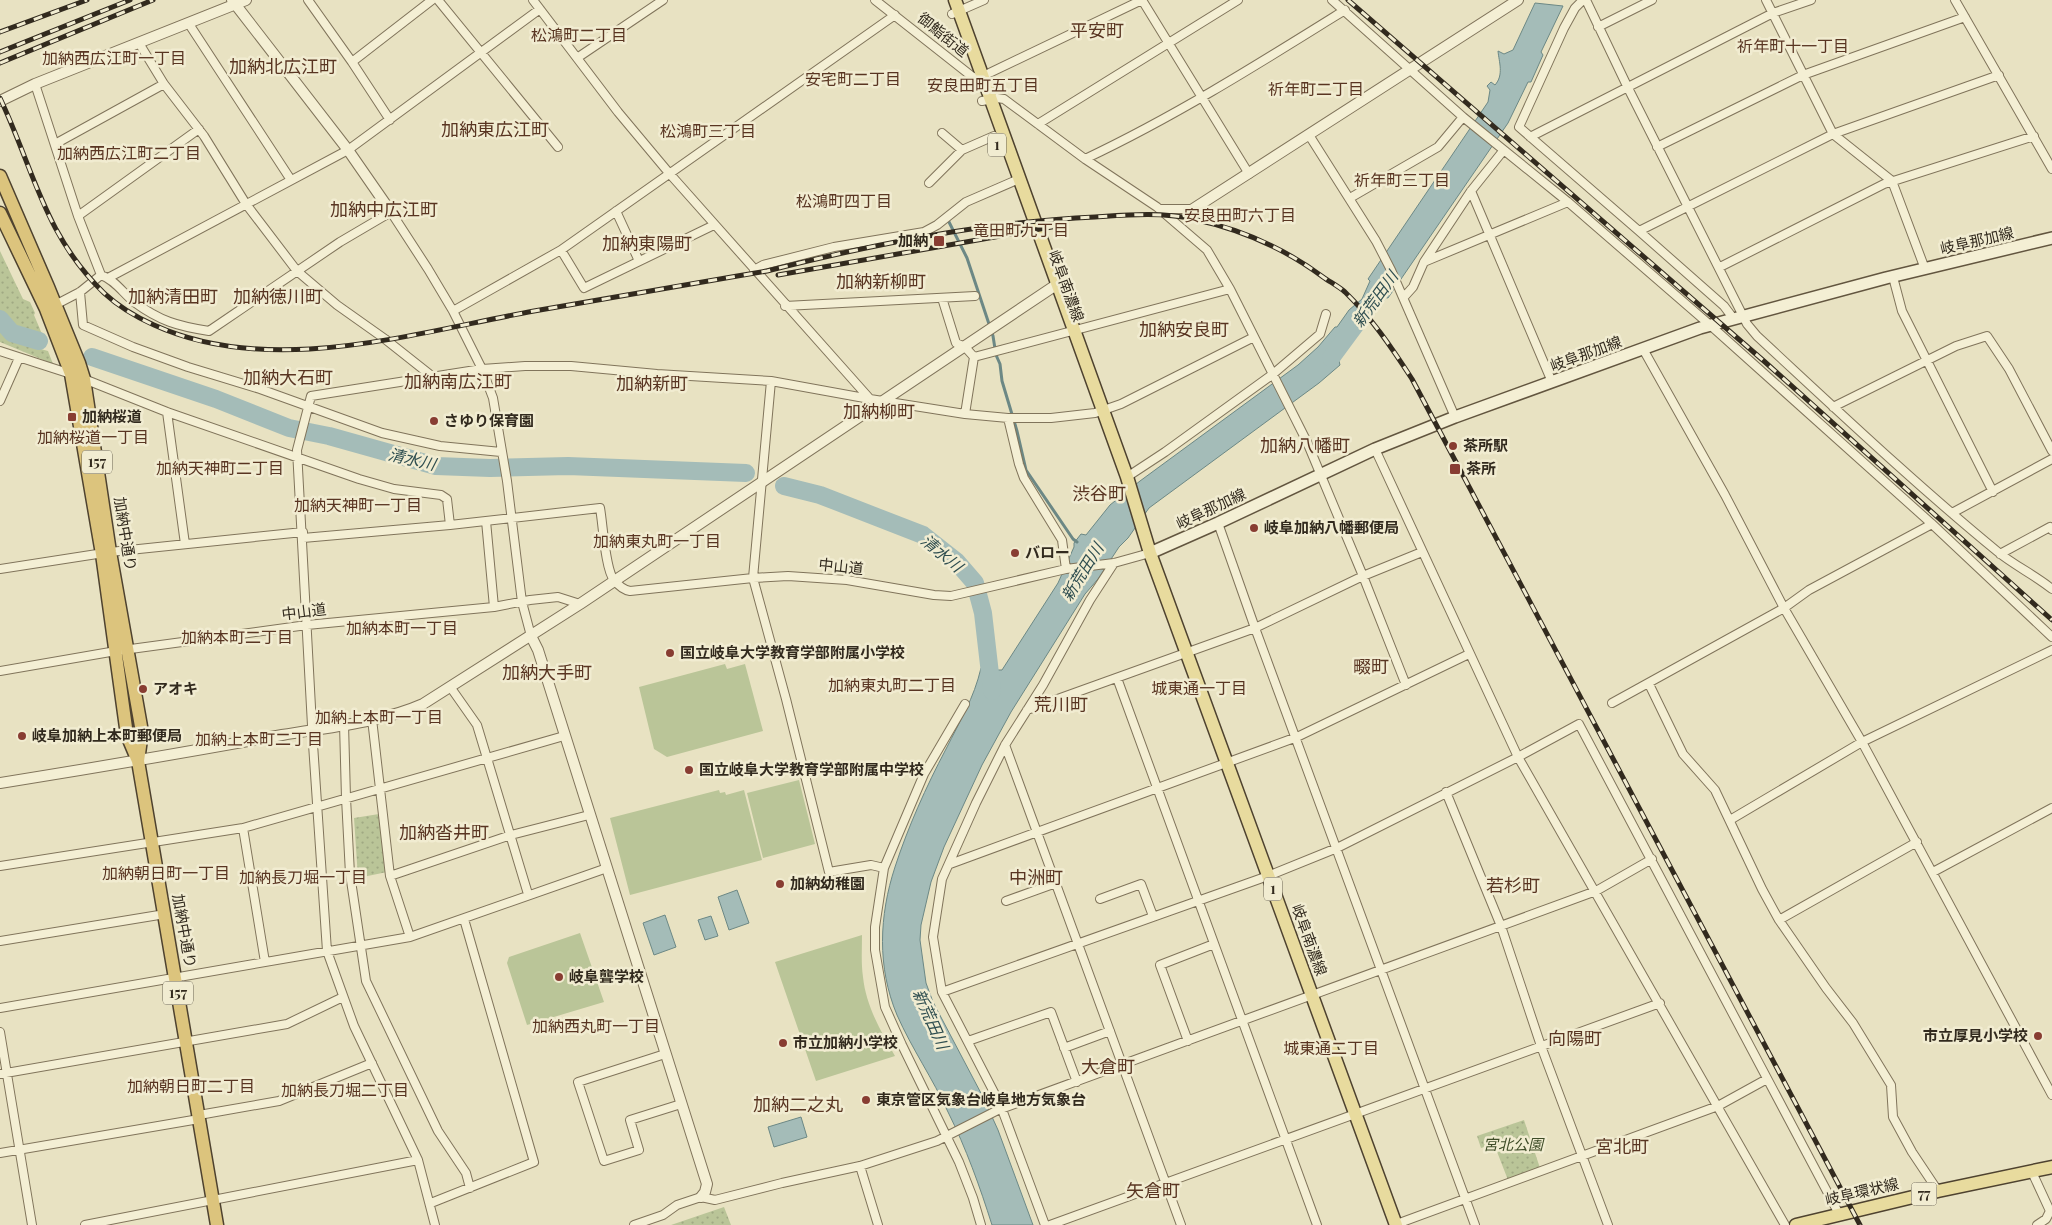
<svg xmlns="http://www.w3.org/2000/svg" width="2052" height="1225" font-family="'Playfair Display','Noto Sans JP',serif">
	<style>
		.park { fill: url(#park-dots) }
		.garden { fill: #bac598 }
		.water { fill: #a4bcb8; stroke: #6c8885 }
		.lines { fill: none; stroke-linecap: round; stroke-linejoin: round }
		.stream { stroke: #6c8885; stroke-width: 3 }
		.river { stroke: #a4bcb8; stroke-width: 18 }
		.minor-casing { stroke: #80745b; stroke-width: 10 }
		.tertiary-casing { stroke: #80745b; stroke-width: 12 }
		.secondary-casing { stroke: #62553f; stroke-width: 14 }
		.primary-casing { stroke: #4e422f; stroke-width: 15 }
		.trunk-casing { stroke: #4e422f; stroke-width: 15 }
		.minor { stroke: #f4efd4; stroke-width: 8 }
		.tertiary { stroke: #f4efd4; stroke-width: 10 }
		.secondary { stroke: #f4efd4; stroke-width: 11 }
		.primary { stroke: #e8db9e; stroke-width: 12 }
		.trunk { stroke: #dcc47d; stroke-width: 12 }
		.rail-casing { stroke: #322a1e; stroke-width: 5 }
		.rail { stroke: #f1ecd1; stroke-width: 3; stroke-dasharray: 9; stroke-linecap: butt }
		.poi-dot { fill: #883d32; stroke: #f1ecd1; stroke-width: 2 }
		.labels { text-anchor: middle; stroke-width: 5; stroke-linejoin: round; paint-order: stroke }
		.shield { fill: #f1ecd1; stroke: #6b6454; stroke-width: 1 }
		.shield-label { font-size: 14px; font-weight: bold; fill: #322a1e }
		.street-label { font-size: 15px; fill: #322a1e; stroke: #f1ecd1 }
		.poi-label { font-size: 15px; font-weight: bold; fill: #322a1e; stroke: #f1ecd1; text-anchor: start }
		.park-label { font-size: 15px; font-style: italic; fill: #3e4c27; stroke: #f1ecd1 }
		.neighbourhood-label { font-size: 16px; fill: #593522; stroke: #f1ecd1 }
		.water-label { font-size: 16px; font-style: italic; fill: #2f4e50; stroke: #f1ecd1 }
		.quarter-label { font-size: 18px; fill: #593522; stroke: #f1ecd1 }
	</style>
	<defs>
		<pattern id="park-dots" width="8" height="8" patternUnits="userSpaceOnUse" patternTransform="scale(1.25)"><rect width="8" height="8" fill="#bac598"/><path d="M2 2h.1M6 6h.1" fill="none" stroke="#a0a983" stroke-width="1.8" stroke-linecap="round"/></pattern>
	</defs>
	<rect width="100%" height="100%" fill="#e8e2c2"/>
	<!-- park -->
	<path class="park" d="M0,251l23,48 7,3 5,11 -1,2 8,19 -5,14 11,3 5,13 -53,-22z
		M379,814l8,58 -29,6 -4,-60z
		M1524,1120l16,48 -32,12 -14,-36 -13,4 -4,-12z
		M724,1207l7,18h-60z"/>
	<!-- garden -->
	<path class="garden" d="M725,664l2,5 18,-5 18,67 -96,26 -13,-8 -15,-62z
		M799,780l16,64 -52,14 -16,-65z
		M719,790l1,3 5,-1 1,3 18,-5 18,70 -132,35 -20,-77z
		M580,933l24,69 -77,23 -20,-62 2,-6z
		M862,935c0,14 -1,28 1,42 3,29 18,55 32,79l-79,25 -41,-119z"/>
	<!-- water -->
	<path class="water" d="M1535,3l28,3 -22,46 2,3 -12,27h-3l-20,41 -120,175c-12,-3 -32,10 -37,21 -3,7 -4,16 -6,24l1,1 -8,13 2,8 -21,18 -170,125 -21,30 -9,9 -21,32 -13,15 -74,118 -29,53 -38,82 -13,35 -10,43 -1,15 6,43 7,19 50,95 15,33 35,95h-41c-12,-38 -26,-77 -44,-113 -15,-33 -36,-63 -51,-97 -20,-48 -18,-99 -2,-148 13,-40 31,-80 51,-118 14,-28 28,-51 35,-81l13,-1 3,3h5l56,-87 16,-36v-4l7,-9 5,1 24,-30 30,-24 158,-116 20,-18 17,-20h2l12,-17 13,-11 8,-18 -2,-2 120,-177 2,-12 -3,-4 4,-4 4,3c9,-10 4,-23 3,-34l6,3 9,-4z
		M737,890l12,33 -20,7 -11,-33z
		M665,915l11,32 -22,8 -11,-32z
		M711,916l7,20 -13,4 -7,-20z
		M801,1117l6,20 -33,10 -6,-20z"/>
	<g class="lines">
		<!-- stream -->
		<path class="stream" d="M947,218l20,40 26,78 3,19 4,9 2,17 15,50 9,39 47,69 4,3"/>
		<!-- river -->
		<path class="river" d="M0,319l12,14 27,8
			M92,357l124,42 73,29 40,8 107,30 54,2 78,-2 178,7
			M1331,358l56,-76
			M784,486l36,9 103,40 33,26 19,22 8,30 9,78"/>
		<!-- minor casing -->
		<g class="minor-casing">
			<path id="minor" d="M308,0l44,62 38,58
				M438,0l120,147
				M533,0l85,112 51,61 201,226
				M875,0l99,78 7,-1 161,-77
				M1142,0l107,174
				M1332,0l131,117 -25,30 -88,51
				M1583,0l-8,8 -11,20 -45,99 120,104 194,-97 166,-59
				M1586,0l42,88 119,236 10,12c79,73 158,148 241,216 17,14 37,23 54,37
				M1766,0l67,134 59,47 33,88
				M1955,0l97,169
				M952,14l32,-14
				M189,24l102,156
				M1598,27l54,-27
				M139,43l25,41 40,52 42,68 51,67 40,34 48,34 48,38
				M577,58l86,-58
				M352,62l80,-62
				M35,84l43,132 23,59c14,5 22,18 33,27 26,19 43,24 75,29l131,-89 51,-30 37,57 25,42 29,58 11,29 14,83 15,121 9,34
				M982,101l15,-3 7,1 81,60 72,48 50,43 23,39 77,153 56,134 43,109
				M1463,117l105,85 142,123 222,199 120,113
				M1038,124l200,-124
				M942,133l20,17 32,-14
				M1309,135l67,106 15,29 64,147
				M1530,137l243,-124 38,-13
				M55,144l109,-60
				M1657,147l146,-72 162,-58
				M1085,159c91,-43 175,-96 260,-149
				M929,183l33,-33
				M1471,191l81,191
				M1160,209h33
				M616,211l23,50
				M78,216l121,-87
				M1639,231l85,75 9,12
				M561,250l23,38 130,-63
				M1424,262l47,-71 32,-40
				M1720,267l164,-83 150,-48
				M754,270l9,-5 71,-18 90,-15 13,-7 29,-23 53,-23
				M1893,277l9,34 91,181
				M108,278l240,-128 192,-141
				M80,292l3,33 50,22 55,20 72,22 122,44 58,13 61,6
				M1404,297l9,-10 11,-25 144,-60
				M942,298l14,45 9,4 9,10
				M55,305l25,-13 21,-17
				M785,306l190,-10
				M453,311l108,-61 334,-235
				M1643,349l82,146 59,113 78,134 190,353
				M0,351l71,23
				M974,357l256,-68
				M84,379l83,33 192,67 35,10 47,6 6,4 3,26
				M771,381l-18,197 33,121 43,173 42,-7 13,3 -9,59v23l10,57 17,38 57,117 14,36 8,27
				M0,401l19,-43
				M1833,407l123,-61 31,-10 22,33 43,82
				M167,412l18,132
				M965,414l9,-57
				M1008,418l11,46 5,14 38,62 4,29
				M1375,449l143,308 267,468
				M1127,477l38,-25 108,-78 47,-40 6,-20
				M1952,513l100,-54
				M486,521l8,86
				M1218,523l37,105 220,597
				M303,538l147,-13 150,-17c3,16 5,61 14,72 4,5 10,10 16,11l123,-13 35,-2 59,4 87,15 17,1 115,-27 48,-6 36,-10
				M2000,554l50,-27 2,3
				M0,569l110,-17 193,-20
				M0,671l116,-20 191,-26 187,-18 36,-7 28,-3 22,7
				M1117,678l200,547
				M1649,684l34,70 32,36 47,99 17,31 47,68 27,35 38,62 2,32 19,35 26,39
				M451,688l26,37 51,169
				M1612,703l172,-95 25,-18 123,-66
				M1027,710l228,-82 108,-52 59,-24
				M372,719l18,157 20,61
				M344,724l2,74 4,76 16,107 72,150 28,42 4,15
				M1005,745l176,480
				M1446,792l55,134 40,120 67,179
				M1730,820l132,-78 190,-92
				M243,828l22,134
				M950,864l347,-127 172,-83
				M0,866l243,-38 321,-92
				M884,868l40,-94 41,-70
				M1933,872l119,-64
				M390,876l121,-41 78,-20
				M1100,899l41,-15 12,32
				M1006,901l50,-18
				M1779,920l138,-78
				M0,941l165,-27
				M942,992l326,-116 69,-28 181,-91 61,-33 260,490
				M0,1008l410,-71 197,-69
				M0,1032l32,193
				M968,1041l83,-29 26,70
				M1188,1041l-28,-76 54,-21
				M1064,1048l46,-17
				M665,1054l-87,28 26,79 35,-11 -9,-30 51,-16
				M0,1074l287,-50 56,-27
				M199,1115l80,-14 93,-38
				M0,1153l199,-34
				M860,1166l18,59
				M2032,1172l18,39 -4,8 -9,6
				M431,1203l103,-41 -70,-243
				M85,1225l333,-65
				M435,1225l-17,-65 -64,-134 -27,-75 -14,-207 -16,-294 14,-54 171,-27 43,-3h46l86,8 114,7 99,18 95,15 43,4h43l44,-5 26,-9 133,-67
				M634,1225l29,-10 14,-10 24,-8 14,3 67,-17 78,-17 77,-25 61,-31 598,-219 56,-32
				M1045,1225l-45,-121 -58,-112 -9,-55 9,-58 34,-76 29,-58 38,-60 47,-85 24,-37
				M1050,1225l610,-222
				M1394,1225l324,-119 49,-27"/>
		</g>
		<!-- tertiary casing -->
		<g class="tertiary-casing">
			<path id="tertiary" d="M232,0l116,150 43,62
				M0,101l35,-17 211,-84
				M1193,209l325,-209
				M531,636l7,14 169,534 -2,8 -4,5
				M0,783c94,-15 188,-31 282,-48 46,-8 98,-12 141,-31l157,-100 476,-319"/>
		</g>
		<!-- secondary casing -->
		<g class="secondary-casing">
			<path id="secondary" d="M1150,553l68,-30 157,-74 80,-32 245,-89 186,-50 166,-40"/>
		</g>
		<!-- primary casing -->
		<g class="primary-casing">
			<path id="primary" d="M955,0l172,477 23,76 246,672
				M1796,1225l142,-34 114,-24"/>
		</g>
		<!-- trunk casing -->
		<g class="trunk-casing">
			<path id="trunk" d="M0,176l48,111 31,76 5,16 26,173 32,180 -4,29
				M0,213l46,96 25,65 31,180 25,181 11,26 79,464"/>
		</g>
		<!-- minor -->
		<use href="#minor" class="minor"/>
		<!-- tertiary -->
		<use href="#tertiary" class="tertiary"/>
		<!-- secondary -->
		<use href="#secondary" class="secondary"/>
		<!-- primary -->
		<use href="#primary" class="primary"/>
		<!-- trunk -->
		<use href="#trunk" class="trunk"/>
		<!-- rail casing -->
		<g class="rail-casing">
			<path id="rail" d="M1348,0l417,362 287,258
				M0,32l87,-32
				M0,52l130,-52
				M0,63l153,-63
				M0,98c34,72 44,137 104,195 14,13 32,24 50,32 117,53 259,8 380,-14 77,-13 155,-27 233,-40 107,-27 217,-49 328,-54 32,-2 66,-5 98,2 47,10 91,29 130,58 7,5 15,9 22,15 26,25 47,56 67,87l448,846
				M778,275l285,-50"/>
		</g>
		<!-- rail -->
		<use href="#rail" class="rail"/>
	</g>
	<!-- markers -->
	<g class="poi-dot">
		<rect x="933" y="235" width="12" height="12" rx="2.5"/>
		<rect x="67" y="412" width="10" height="10" rx="2.5"/>
		<circle cx="434" cy="421" r="5"/>
		<circle cx="1453" cy="446" r="5"/>
		<rect x="1449" y="463" width="12" height="12" rx="2.5"/>
		<circle cx="1254" cy="528" r="5"/>
		<circle cx="1015" cy="553" r="5"/>
		<circle cx="670" cy="653" r="5"/>
		<circle cx="143" cy="689" r="5"/>
		<circle cx="22" cy="736" r="5"/>
		<circle cx="689" cy="770" r="5"/>
		<circle cx="780" cy="884" r="5"/>
		<circle cx="559" cy="977" r="5"/>
		<circle cx="2038" cy="1036" r="5"/>
		<circle cx="783" cy="1043" r="5"/>
		<circle cx="866" cy="1100" r="5"/>
	</g>
	<g class="labels">
		<!-- shield labels -->
		<g class="shield">
			<rect x="988" y="133.5" width="18" height="23" rx="4"/>
			<rect x="82" y="450.5" width="30" height="23" rx="4"/>
			<rect x="1264" y="877.5" width="18" height="23" rx="4"/>
			<rect x="163" y="981.5" width="30" height="23" rx="4"/>
			<rect x="1911.5" y="1182.5" width="25" height="23" rx="4"/>
		</g>
		<g class="shield-label">
			<text x="997" y="150">1</text>
			<text x="97" y="467">157</text>
			<text x="1273" y="894">1</text>
			<text x="178" y="998">157</text>
			<text x="1924" y="1199">77</text>
		</g>
		<!-- street labels -->
		<g class="street-label">
			<text transform="translate(943 35) rotate(39)" y="5">御鮨街道</text>
			<text transform="translate(1977 241) rotate(-13)" y="5">岐阜那加線</text>
			<text transform="translate(1066 286) rotate(70)" y="5">岐阜南濃線</text>
			<text transform="translate(1586 354) rotate(-20)" y="5">岐阜那加線</text>
			<text transform="translate(1211 509) rotate(-25)" y="5">岐阜那加線</text>
			<text transform="translate(125 534) rotate(81)" y="5">加納中通り</text>
			<text transform="translate(841 567) rotate(6)" y="5">中山道</text>
			<text transform="translate(304 612) rotate(-7)" y="5">中山道</text>
			<text transform="translate(184 931) rotate(80)" y="5">加納中通り</text>
			<text transform="translate(1309 940) rotate(70)" y="5">岐阜南濃線</text>
			<text transform="translate(1862 1192) rotate(-13)" y="5">岐阜環状線</text>
		</g>
		<!-- poi labels -->
		<g class="poi-label">
			<text x="928" y="246" text-anchor="end">加納</text>
			<text x="82" y="422">加納桜道</text>
			<text x="444" y="426">さゆり保育園</text>
			<text x="1463" y="451">茶所駅</text>
			<text x="1466" y="474">茶所</text>
			<text x="1264" y="533">岐阜加納八幡郵便局</text>
			<text x="1025" y="558">バロー</text>
			<text x="680" y="658">国立岐阜大学教育学部附属小学校</text>
			<text x="153" y="694">アオキ</text>
			<text x="32" y="741">岐阜加納上本町郵便局</text>
			<text x="699" y="775">国立岐阜大学教育学部附属中学校</text>
			<text x="790" y="889">加納幼稚園</text>
			<text x="569" y="982">岐阜聾学校</text>
			<text x="2028" y="1041" text-anchor="end">市立厚見小学校</text>
			<text x="793" y="1048">市立加納小学校</text>
			<text x="876" y="1105">東京管区気象台岐阜地方気象台</text>
		</g>
		<!-- park labels -->
		<g class="park-label">
			<text x="1513" y="1150">宮北公園</text>
		</g>
		<!-- neighbourhood labels -->
		<g class="neighbourhood-label">
			<text x="579" y="41">松鴻町二丁目</text>
			<text x="1793" y="52">祈年町十一丁目</text>
			<text x="114" y="64">加納西広江町一丁目</text>
			<text x="853" y="85">安宅町二丁目</text>
			<text x="983" y="91">安良田町五丁目</text>
			<text x="1316" y="95">祈年町二丁目</text>
			<text x="708" y="137">松鴻町三丁目</text>
			<text x="129" y="159">加納西広江町二丁目</text>
			<text x="1402" y="186">祈年町三丁目</text>
			<text x="844" y="207">松鴻町四丁目</text>
			<text x="1240" y="221">安良田町六丁目</text>
			<text x="1021" y="236">竜田町九丁目</text>
			<text x="93" y="443">加納桜道一丁目</text>
			<text x="220" y="474">加納天神町二丁目</text>
			<text x="358" y="511">加納天神町一丁目</text>
			<text x="657" y="547">加納東丸町一丁目</text>
			<text x="402" y="634">加納本町一丁目</text>
			<text x="237" y="643">加納本町二丁目</text>
			<text x="892" y="691">加納東丸町二丁目</text>
			<text x="1199" y="694">城東通一丁目</text>
			<text x="379" y="723">加納上本町一丁目</text>
			<text x="259" y="745">加納上本町二丁目</text>
			<text x="166" y="879">加納朝日町一丁目</text>
			<text x="303" y="883">加納長刀堀一丁目</text>
			<text x="596" y="1032">加納西丸町一丁目</text>
			<text x="1331" y="1054">城東通二丁目</text>
			<text x="191" y="1092">加納朝日町二丁目</text>
			<text x="345" y="1096">加納長刀堀二丁目</text>
		</g>
		<!-- water labels -->
		<g class="water-label">
			<text transform="translate(1375 299) rotate(-54)" y="6">新荒田川</text>
			<text transform="translate(412 459) rotate(13)" y="6">清水川</text>
			<text transform="translate(942 553) rotate(40)" y="6">清水川</text>
			<text transform="translate(1082 572) rotate(-58)" y="6">新荒田川</text>
			<text transform="translate(931 1019) rotate(66)" y="6">新荒田川</text>
		</g>
		<!-- quarter labels -->
		<g class="quarter-label">
			<text x="1097" y="37">平安町</text>
			<text x="283" y="73">加納北広江町</text>
			<text x="495" y="136">加納東広江町</text>
			<text x="384" y="216">加納中広江町</text>
			<text x="647" y="250">加納東陽町</text>
			<text x="881" y="288">加納新柳町</text>
			<text x="173" y="303">加納清田町</text>
			<text x="278" y="303">加納徳川町</text>
			<text x="1184" y="336">加納安良町</text>
			<text x="288" y="384">加納大石町</text>
			<text x="458" y="388">加納南広江町</text>
			<text x="652" y="390">加納新町</text>
			<text x="879" y="418">加納柳町</text>
			<text x="1305" y="452">加納八幡町</text>
			<text x="1099" y="500">渋谷町</text>
			<text x="1371" y="673">畷町</text>
			<text x="547" y="679">加納大手町</text>
			<text x="1061" y="711">荒川町</text>
			<text x="444" y="839">加納沓井町</text>
			<text x="1036" y="884">中洲町</text>
			<text x="1513" y="892">若杉町</text>
			<text x="1575" y="1045">向陽町</text>
			<text x="1108" y="1073">大倉町</text>
			<text x="798" y="1111">加納二之丸</text>
			<text x="1622" y="1153">宮北町</text>
			<text x="1153" y="1197">矢倉町</text>
		</g>
	</g>
</svg>
